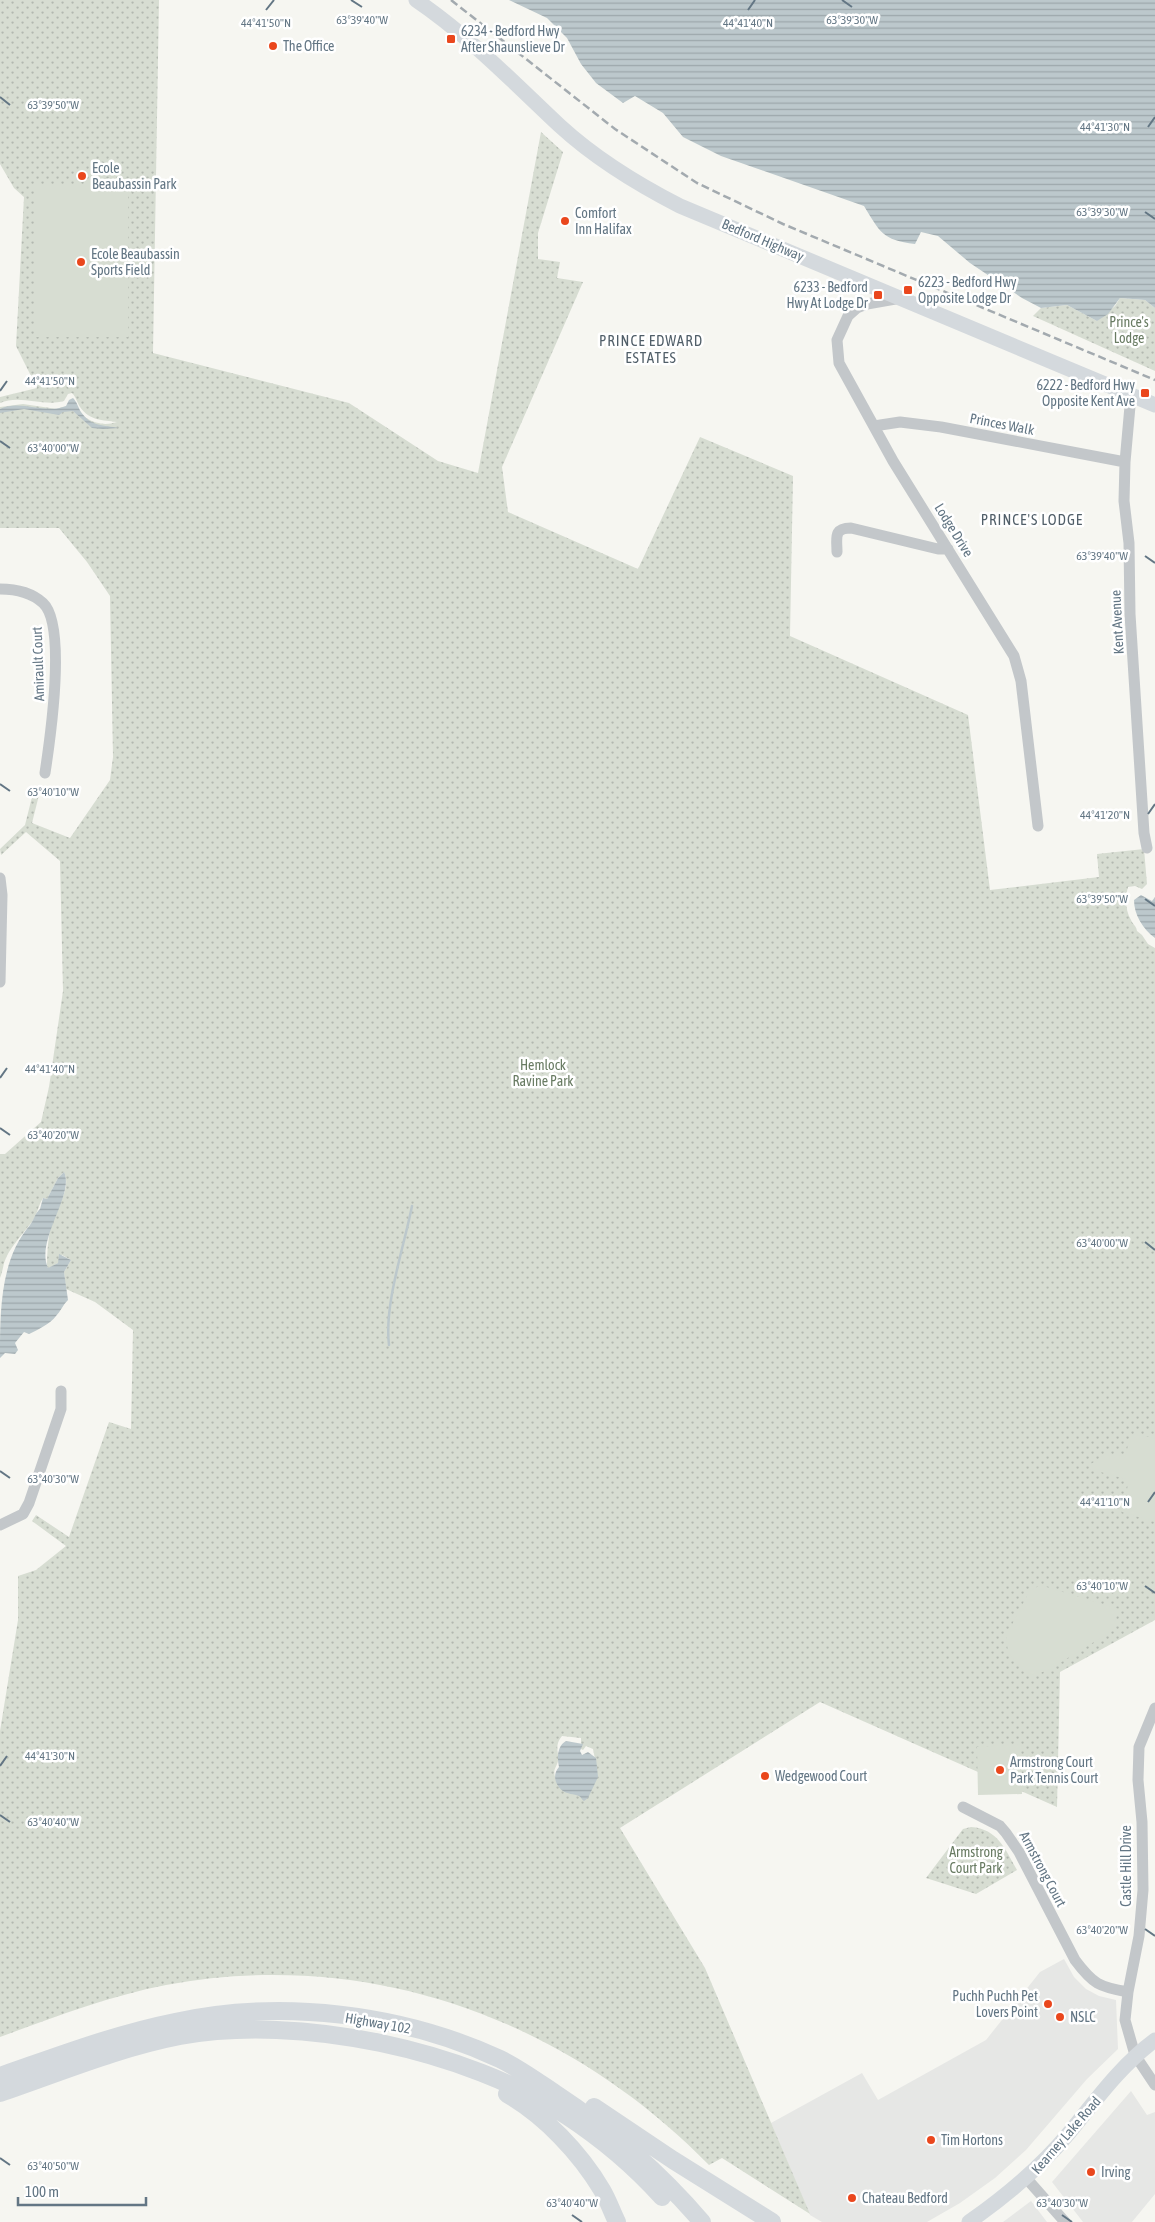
<svg xmlns="http://www.w3.org/2000/svg" width="1155" height="2222" font-family="'Asap Condensed',sans-serif">
	<style>
		.built { fill: #e6e7e5 }
		.park { fill: url(#park-dots); fill-rule: evenodd }
		.pitch { fill: #d7ddd2 }
		.water { fill: url(#water-rules) }
		.lines { fill: none; stroke-linecap: round; stroke-linejoin: round }
		.stream { stroke: #bcc8cc; stroke-width: 2.5 }
		.minor { stroke: #c3c7ca; stroke-width: 11 }
		.major { stroke: #d4d9dd; stroke-width: 15 }
		.highway { stroke: #d4d9dd; stroke-width: 18 }
		.rail { stroke: #a3aaaf; stroke-width: 2.5; stroke-dasharray: 8 4; stroke-linecap: butt }
		.ticks { fill: none; stroke: #637684; stroke-width: 2 }
		.poi-dot { fill: #ea471d; stroke: #fff; stroke-width: 2 }
		.labels { text-anchor: middle; stroke-width: 5; stroke-linejoin: round; paint-order: stroke }
		.poi-label { font-size: 14px; fill: #637684; stroke: #fff; text-anchor: start }
		.street-label { font-size: 14px; fill: #637684; stroke: #fff }
		.park-label { font-size: 14px; fill: #687b62; stroke: #fff }
		.neighbourhood-label { font-size: 15px; letter-spacing: 1px; fill: #515f69; stroke: #fff }
		.ticks-label { font-size: 12px; text-anchor: middle; fill: #637684; stroke: #fff; stroke-width: 5; stroke-linejoin: round; paint-order: stroke }
	</style>
	<defs>
		<pattern id="park-dots" width="8" height="8" patternUnits="userSpaceOnUse" patternTransform="scale(1.25)"><rect width="8" height="8" fill="#d7ddd2"/><path d="M2 2h.1M6 6h.1" fill="none" stroke="#b2b8b0" stroke-width="1.8" stroke-linecap="round"/></pattern>
		<pattern id="water-rules" width="6" height="5" patternUnits="userSpaceOnUse" patternTransform="scale(1.25)"><rect width="6" height="5" fill="#bcc8cc"/><path d="M0 2.5h6" fill="none" stroke="#9ca7ab"/></pattern>
	</defs>
	<rect width="100%" height="100%" fill="#f6f6f1"/>
	<!-- built -->
	<path class="built" d="M1064,1959l10,18 12,12 13,7 17,4 2,49 -31,30 -61,71 -31,28 -35,25 -33,19h-105l-12,-7 -39,-92 91,-50 16,27 108,-60 54,-68z
		M1131,2091l16,24 8,-3v82l-23,28h-49l-31,-40z
		M1031,2201l16,21h-44z"/>
	<!-- park -->
	<path class="park" d="M0,0h159l-6,353 196,50 89,58 40,12 63,-341 22,20 -25,81v26l22,3 -3,16 26,4 -81,185 6,45 130,57 62,-132 93,39 -3,160 178,79 22,175 109,-13 -2,-23 47,-5 3,35 -5,5 -7,-3 -7,1c-3,10 -3,23 3,33 2,5 5,5 6,11l5,4 6,9 7,4v672l-95,52 -3,135 -237,-105 -200,126 85,140 105,246 -88,-56 -13,7c-143,-146 -340,-218 -543,-180 -57,11 -111,32 -166,52v-306l18,-111v-44l18,-6 30,-24 -34,-25 4,-6 33,22 40,-115 22,7 2,-99 -38,-28 -29,-13 -2,-17 7,-12 -9,-5 -4,8 -9,5 -2,-1c0,-15 1,-28 4,-43 5,-16 21,-35 13,-52l-6,6 -11,21 -4,-1c-5,8 -6,18 -12,25 -9,12 -22,25 -27,40 -1,5 -2,10 -4,15v-124h5l36,-32 8,-35 14,-96 -3,-130 -34,-29 -25,23 -1,-6 25,-24 9,-36 6,2 -8,32 38,15 40,-58 3,-23 -3,-161 -23,-34 -28,-34h-59v-121l23,-3 34,5 5,-2 10,-1c13,13 26,22 45,16 -15,-2 -27,-1 -37,-15 -3,-5 -4,-10 -8,-14l-4,1 -4,7c-21,6 -44,-7 -64,2v-6l37,-9 -21,-42 8,-149 -10,-9 -14,-24zM562,1736l19,2v11l2,1 3,-4 7,3 3,15 -40,16c-4,-11 0,-11 2,-19 1,-10 -4,-15 4,-25z
		M1120,298l25,2 10,8v63l-122,-55 8,-8 26,-3 30,16 18,-15z
		M971,1827c27,2 34,22 46,43l-41,24 -50,-16 37,-49z"/>
	<!-- pitch -->
	<path class="pitch" d="M34,186h94v151h-94z
		M1131,1434l24,4v84l-33,-10 7,-32 -39,-11 1,-5 16,-11 18,4z
		M1040,1585l79,24 -7,22 -59,36 -17,8 -11,-2 -17,-21 -2,-16 23,-44z
		M1021,1744l1,50 -44,1 -1,-48z"/>
	<!-- water -->
	<path class="water" d="M509,0h646v308l-10,-8 -25,-2 -12,16 -11,7 -30,-16 -26,3 -19,-10 -52,-35 -32,-27 -17,-4 -6,12c-33,-4 -35,-12 -51,-38l-143,-50 -38,-19 -20,-24 -28,-17 -12,7 -27,-20 -15,-19 -14,-26 -20,-20z
		M73,398c4,4 5,9 8,14 10,15 23,13 38,16l-16,1 -11,-1 -19,-17 -10,1 -4,3 -35,-6 -24,4v-4c21,-10 45,6 66,-3l3,-6z
		M1141,895l11,6 3,-4v41c-12,-9 -21,-23 -21,-38z
		M64,1172c11,22 -29,68 -16,96l10,-5 1,-9 12,6 -7,12 4,28c-6,6 -7,11 -12,16 -6,8 -19,14 -27,18l-5,-2 -9,11 3,7 -3,4 -10,-1 -5,5c0,-47 0,-98 30,-133 4,-5 5,-12 10,-16l3,-11 4,1 11,-21z
		M566,1741l17,3 -3,7 2,4 6,-3 8,6 2,19 -10,21 -4,3c-2,-1 -3,-4 -5,-5 -5,-2 -12,-2 -16,-5 -8,-6 -11,-16 -4,-24 -2,-9 -2,-21 7,-26z"/>
	<g class="lines">
		<!-- stream -->
		<path class="stream" d="M389,1345c-5,-41 15,-98 23,-139"/>
		<!-- minor -->
		<path class="minor" d="M901,298l-34,6 -10,4 -9,8 -11,24 2,23 54,98 121,195 7,25 17,145
			M1131,395l-6,67 -1,39 5,42 1,71 14,219 3,15
			M874,426l26,-4 41,5 184,35
			M837,552c0,-14 -4,-24 14,-24l87,21h10
			M0,589c15,0 32,4 43,14 24,22 7,137 2,170
			M0,878l2,17 -2,87
			M0,1525l23,-11 6,-11 32,-94v-18
			M1155,1708l-16,39 -1,33 4,42 1,68 -4,46 -11,56 -3,28 10,35 20,30
			M963,1807l37,19 6,7 13,19 56,108c18,24 24,27 53,32
			M1027,2179l38,43"/>
		<!-- major -->
		<path class="major" d="M416,0c53,36 97,82 144,126 36,33 77,58 120,80l475,199
			M969,2222c37,-26 71,-54 100,-89 27,-33 52,-68 86,-93"/>
		<!-- highway -->
		<path class="highway" d="M0,2076c58,-20 115,-42 175,-54 106,-23 226,-9 325,37 19,9 38,23 56,35 55,36 103,78 146,128
			M0,2093c59,-20 118,-45 180,-57 119,-22 287,14 387,80 35,23 67,50 95,81
			M507,2094c38,22 73,59 95,96 6,10 10,22 15,32
			M594,2107l79,53 99,62"/>
		<!-- rail -->
		<path class="rail" d="M451,0l164,129 82,54 86,41 372,156"/>
	</g>
	<!-- ticks -->
	<path class="ticks" d="M351,0l11,7M842,0l10,7M266,10l8,-10M748,10l7,-10M0,97l10,8M1148,127l7,-10M1145,212l10,7M0,391l7,-10M0,441l10,7M1145,556l10,7M0,784l10,7M1148,814l7,-10M1145,899l10,7M0,1078l7,-10M0,1128l10,7M1145,1242l10,8M0,1471l10,7M1148,1502l7,-10M1145,1586l10,7M0,1766l7,-10M0,1815l10,7M1145,1929l10,7M0,2158l10,7M572,2215l10,7M1062,2215l10,7"/>
	<!-- markers -->
	<g class="poi-dot">
		<rect x="446" y="34" width="10" height="10" rx="2.5"/>
		<circle cx="273" cy="46" r="5"/>
		<circle cx="82" cy="176" r="5"/>
		<circle cx="565" cy="221" r="5"/>
		<circle cx="81" cy="262" r="5"/>
		<rect x="903" y="285" width="10" height="10" rx="2.5"/>
		<rect x="873" y="290" width="10" height="10" rx="2.5"/>
		<rect x="1140" y="388" width="10" height="10" rx="2.5"/>
		<circle cx="1000" cy="1770" r="5"/>
		<circle cx="765" cy="1776" r="5"/>
		<circle cx="1048" cy="2004" r="5"/>
		<circle cx="1060" cy="2017" r="5"/>
		<circle cx="931" cy="2140" r="5"/>
		<circle cx="1091" cy="2172" r="5"/>
		<circle cx="852" cy="2198" r="5"/>
	</g>
	<g class="labels">
		<!-- poi labels -->
		<g class="poi-label">
			<text x="461" y="36">6234 - Bedford Hwy<tspan x="461" dy="16">After Shaunslieve Dr</tspan></text>
			<text x="283" y="51">The Office</text>
			<text x="92" y="173">Ecole<tspan x="92" dy="16">Beaubassin Park</tspan></text>
			<text x="575" y="218">Comfort<tspan x="575" dy="16">Inn Halifax</tspan></text>
			<text x="91" y="259">Ecole Beaubassin<tspan x="91" dy="16">Sports Field</tspan></text>
			<text x="918" y="287">6223 - Bedford Hwy<tspan x="918" dy="16">Opposite Lodge Dr</tspan></text>
			<text x="868" y="292" text-anchor="end">6233 - Bedford<tspan x="868" dy="16">Hwy At Lodge Dr</tspan></text>
			<text x="1135" y="390" text-anchor="end">6222 - Bedford Hwy<tspan x="1135" dy="16">Opposite Kent Ave</tspan></text>
			<text x="1010" y="1767">Armstrong Court<tspan x="1010" dy="16">Park Tennis Court</tspan></text>
			<text x="775" y="1781">Wedgewood Court</text>
			<text x="1038" y="2001" text-anchor="end">Puchh Puchh Pet<tspan x="1038" dy="16">Lovers Point</tspan></text>
			<text x="1070" y="2022">NSLC</text>
			<text x="941" y="2145">Tim Hortons</text>
			<text x="1101" y="2177">Irving</text>
			<text x="862" y="2203">Chateau Bedford</text>
		</g>
		<!-- street labels -->
		<g class="street-label">
			<text transform="translate(763 240) rotate(23)" y="5">Bedford Highway</text>
			<text transform="translate(1002 424) rotate(11)" y="5">Princes Walk</text>
			<text transform="translate(954 530) rotate(58)" y="5">Lodge Drive</text>
			<text transform="translate(1117 622) rotate(-93)" y="5">Kent Avenue</text>
			<text transform="translate(38 664) rotate(-92)" y="5">Amirault Court</text>
			<text transform="translate(1126 1866) rotate(-90)" y="5">Castle Hill Drive</text>
			<text transform="translate(1043 1869) rotate(62)" y="5">Armstrong Court</text>
			<text transform="translate(378 2023) rotate(10)" y="5">Highway 102</text>
			<text transform="translate(1066 2135) rotate(-49)" y="5">Kearney Lake Road</text>
		</g>
		<!-- park labels -->
		<g class="park-label">
			<text x="1129" y="327">Prince's<tspan x="1129" dy="16">Lodge</tspan></text>
			<text x="543" y="1070">Hemlock<tspan x="543" dy="16">Ravine Park</tspan></text>
			<text x="976" y="1857">Armstrong<tspan x="976" dy="16">Court Park</tspan></text>
		</g>
		<!-- neighbourhood labels -->
		<g class="neighbourhood-label">
			<text x="651" y="346">PRINCE EDWARD<tspan x="651" dy="17">ESTATES</tspan></text>
			<text x="1032" y="525">PRINCE'S LODGE</text>
		</g>
	</g>
	<g class="ticks-label">
		<text x="362" y="24">63°39'40"W</text>
		<text x="852" y="24">63°39'30"W</text>
		<text x="266" y="27">44°41'50"N</text>
		<text x="748" y="27">44°41'40"N</text>
		<text x="53" y="109">63°39'50"W</text>
		<text x="1105" y="131">44°41'30"N</text>
		<text x="1102" y="216">63°39'30"W</text>
		<text x="50" y="385">44°41'50"N</text>
		<text x="53" y="452">63°40'00"W</text>
		<text x="1102" y="560">63°39'40"W</text>
		<text x="53" y="796">63°40'10"W</text>
		<text x="1105" y="819">44°41'20"N</text>
		<text x="1102" y="903">63°39'50"W</text>
		<text x="50" y="1073">44°41'40"N</text>
		<text x="53" y="1139">63°40'20"W</text>
		<text x="1102" y="1247">63°40'00"W</text>
		<text x="53" y="1483">63°40'30"W</text>
		<text x="1105" y="1506">44°41'10"N</text>
		<text x="1102" y="1590">63°40'10"W</text>
		<text x="50" y="1760">44°41'30"N</text>
		<text x="53" y="1826">63°40'40"W</text>
		<text x="1102" y="1934">63°40'20"W</text>
		<text x="53" y="2170">63°40'50"W</text>
		<text x="572" y="2207">63°40'40"W</text>
		<text x="1062" y="2207">63°40'30"W</text>
	</g>
	<!-- scale -->
	<path d="M18 2197v8h128v-8" fill="none" stroke="#637684" stroke-width="2.5"/>
	<text x="25" y="2197" font-size="15" fill="#637684" stroke="#ffffff" stroke-width="4" paint-order="stroke">100 m</text>
</svg>
